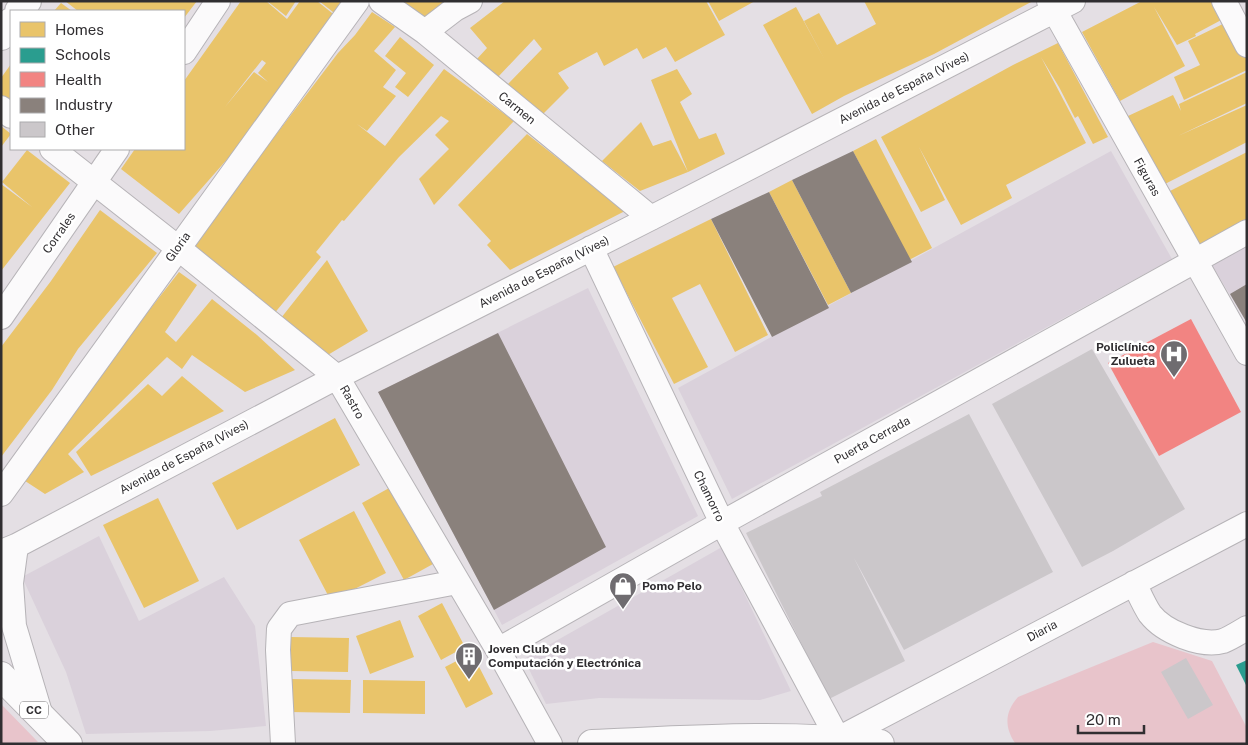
<svg xmlns="http://www.w3.org/2000/svg" width="1248" height="745" font-family="'Public Sans',sans-serif">
	<style>
		.built { fill: #dad1db }
		.green { fill: #e8c4cb }
		.homes { fill: #e9c46a; fill-rule: evenodd }
		.schools { fill: #2a9d8f }
		.health { fill: #f28482 }
		.industry { fill: #8a817c }
		.building { fill: #cbc7ca }
		.lines { fill: none; stroke-linecap: round; stroke-linejoin: round }
		.minor-casing { stroke: #b6b3b7; stroke-width: 26 }
		.major-casing { stroke: #b6b3b7; stroke-width: 30 }
		.minor { stroke: #fbfafb; stroke-width: 24 }
		.major { stroke: #fbfafb; stroke-width: 28 }
		.labels { text-anchor: middle; stroke-width: 5; stroke-linejoin: round; paint-order: stroke }
		.shield { fill: #fff; stroke: #6e6d6f; stroke-width: 1 }
		.shield-label { font-size: 11px; font-weight: bold; fill: #302e31 }
		.street-label { font-size: 12px; fill: #302e31; stroke: #fff }
		.poi-label { font-size: 12px; font-weight: bold; fill: #302e31; stroke: #fff; text-anchor: start }
	</style>
	<rect width="100%" height="100%" fill="#e4dfe4"/>
	<!-- built -->
	<path class="built" d="M1111,151l61,108 -440,240 -54,-111z
		M1247,246v77l-35,-58z
		M588,288l110,228 -196,109 -124,-233z
		M99,536l40,85 85,-44 31,49 11,100 -56,5 -124,3 -20,-62 -44,-95z
		M722,547l69,144 -31,9 -161,-2 -53,6 -22,-45z"/>
	<!-- green -->
	<path class="green" d="M1153,642l59,19 35,67v16l-232,-1c-11,-17 -10,-31 3,-46z
		M1,704l37,38 -37,1z"/>
	<!-- homes -->
	<path class="homes" d="M65,1h132l-13,17v-7h-106z
		M241,1h25l21,18 13,-18h17l20,16 -100,131 -58,66 -58,-45 14,-20h49v-68zM262,60l4,3 -8,10 10,9 -14,-10 -29,35z
		M267,1h29l-10,15z
		M319,1h31l-12,15z
		M403,1h50l-29,18z
		M505,1h201l19,34 -50,27 -9,-15 -23,12 -6,-11 -33,18 -7,-14 -39,21 11,15 -26,26 -37,-28 36,-37 -8,-10 -36,38 -22,-17 11,-12 -17,-20z
		M708,1h47l-36,20z
		M864,1h169l-99,53 -90,42 -32,18 -49,-89 33,-18 29,53 -21,-39 15,-8 18,32 39,-21z
		M1142,1h74l9,17 -30,16 1,2 -19,9 -23,-38 31,59 -65,35 -38,-69z
		M61,3l11,8h-18z
		M372,12l23,15 -21,24 22,19 -13,17 13,9 -29,35 -10,-7 28,22 59,-77 70,52 -80,84 -15,-26 30,-30 -14,-14 14,-14 -8,-5 -42,41 -55,64 -2,-1 -26,32 5,5 -48,58 -87,-70 76,-92 76,-100 17,-18z
		M1229,21l18,36v13l-63,30 -10,-23 26,-12 -12,-24z
		M400,37l34,28 -26,32 -13,-10 11,-14 -21,-17z
		M1058,43l50,94 -15,7 -15,-28 -3,2 -16,-31 -18,-30 45,86 -80,42 6,13 -51,27 -42,-78 26,53 -24,12 -40,-75 132,-72z
		M11,64v42l-10,-8v-20z
		M677,69l15,25 -12,8 19,37 17,-6 9,21 -37,18 -37,-92z
		M1247,72v31l-69,33 69,-31v37l-84,43 -35,-69 45,-21 8,16 -2,-7z
		M641,122l12,24 18,-6 17,32 -48,19 -38,-30z
		M1,126l10,8 -10,13z
		M527,134l98,77 -115,59 -23,-25 4,-4 -33,-36z
		M876,139l56,109 -23,12 -56,-109z
		M27,150l43,33 -69,88v-87l31,23 -30,-25z
		M1247,152v72l-47,25 -30,-58z
		M792,180l59,113 -23,12 -59,-113z
		M100,210l57,43 -79,96 -26,41 -51,67v-110l50,-66z
		M711,219l57,116 -33,17 -35,-68 -28,14 36,69 -34,17 -61,-117z
		M327,260l41,71 -42,25 -45,-38z
		M179,272l18,13 -32,47 11,10 36,-43 45,36 38,35 -50,22 -53,-37 -10,14 -15,-12 -99,97 16,18 -39,22 -26,-17z
		M182,376l42,35 -133,65 -15,-24 72,-68 14,12z
		M335,418l25,47 -123,65 -25,-47z
		M391,487l42,77 -29,16 -42,-77z
		M158,498l41,83 -55,27 -41,-83z
		M354,511l32,62 -55,28 -32,-61z
		M442,603l23,44 -24,13 -23,-44z
		M400,620l14,37 -44,17 -14,-38z
		M290,637l59,1 -1,34 -58,-1z
		M472,653l21,41 -27,14 -21,-41z
		M290,679l61,1 -1,33 -61,-1z
		M363,680l62,1v33l-62,-1z"/>
	<!-- schools -->
	<path class="schools" d="M1247,660v27l-11,-22z"/>
	<!-- health -->
	<path class="health" d="M1191,319l50,93 -82,44 -51,-93z"/>
	<!-- industry -->
	<path class="industry" d="M853,151l59,111 -61,31 -59,-113z
		M769,192l60,116 -57,29 -61,-118z
		M1247,284v39l-17,-29z
		M498,333l108,214 -112,63 -116,-218z"/>
	<!-- building -->
	<path class="building" d="M1092,349l93,160 -72,42 -31,16 -90,-163z
		M969,414l84,158 -149,78 -50,-92 51,103 -76,38 -83,-166 76,-37 -2,-4z
		M1186,658l27,47 -25,14 -27,-47z"/>
	<g class="lines">
		<!-- minor casing -->
		<g class="minor-casing">
			<path id="minor" d="M381,1l44,31 226,186
				M1049,1l198,352
				M1224,1l23,44
				M425,32l30,-23 15,-8
				M184,52l34,-51
				M1,108l10,8
				M52,149l126,99 159,129 161,273 52,94
				M591,248l131,275 116,216 409,-215
				M1,317l116,-168
				M1,494l356,-493
				M16,546l-5,37 3,43 27,90
				M1,552l15,-6 321,-169 314,-159 422,-217
				M1134,583c5,10 10,22 16,31 14,18 51,33 73,27 8,-3 17,-9 24,-13
				M498,650l224,-127 525,-291
				M283,744l-5,-94 1,-21 11,-15 167,-32"/>
		</g>
		<!-- major casing -->
		<g class="major-casing">
			<path id="major" d="M19,11l8,-10
				M1,36l10,-14
				M1,676l67,68
				M592,744c96,-4 192,-11 288,0"/>
		</g>
		<!-- minor -->
		<use href="#minor" class="minor"/>
		<!-- major -->
		<use href="#major" class="major"/>
	</g>
	<!-- icons -->
	<defs>
		<g id="hospital-pin" transform="scale(1.4375)"><path d="M0 17L-7.5 6A9.5 9.5 0 1 1 7.5 6Z" fill="#6f6c70" stroke="#fff"/><path d="M-5-5h3v3.5h4V-5h3V5h-3V1.5h-4V5h-3Z" fill="#fff"/></g>
		<g id="shop-pin" transform="scale(1.4375)"><path d="M0 17L-7.5 6A9.5 9.5 0 1 1 7.5 6Z" fill="#6f6c70" stroke="#fff"/><path d="M-5-2.5h2.3a2.7 3.5 0 0 1 5.4 0H5L5.5 6h-11ZM-1.5-2.5h3a1.5 2.3 0 0 0-3 0Z" fill="#fff"/></g>
		<g id="building-pin" transform="scale(1.4375)"><path d="M0 17L-7.5 6A9.5 9.5 0 1 1 7.5 6Z" fill="#6f6c70" stroke="#fff"/><path d="M-4-6H4V6H1V3H-1V6H-4ZM-2.5-4.3h1.7v1.8h-1.7ZM.8-4.3h1.7v1.8H.8ZM-2.5-1h1.7V.8h-1.7ZM.8-1h1.7V.8H.8Z" fill="#fff"/></g>
	</defs>
	<g fill-rule="evenodd">
		<use href="#hospital-pin" x="1174" y="354"/>
		<use href="#shop-pin" x="623" y="586"/>
		<use href="#building-pin" x="469" y="656"/>
	</g>
	<g class="labels">
		<!-- shield labels -->
		<rect class="shield" x="20" y="701.5" width="28" height="17" rx="4"/>
		<g class="shield-label">
			<text x="34" y="714">CC</text>
		</g>
		<!-- street labels -->
		<g class="street-label">
			<text transform="translate(904 88) rotate(-27)" y="4">Avenida de España (Vives)</text>
			<text transform="translate(517 108) rotate(39)" y="4">Carmen</text>
			<text transform="translate(1147 177) rotate(61)" y="4">Figuras</text>
			<text transform="translate(59 233) rotate(-55)" y="4">Corrales</text>
			<text transform="translate(178 247) rotate(-54)" y="4">Gloria</text>
			<text transform="translate(544 272) rotate(-27)" y="4">Avenida de España (Vives)</text>
			<text transform="translate(352 402) rotate(60)" y="4">Rastro</text>
			<text transform="translate(872 440) rotate(-29)" y="4">Puerta Cerrada</text>
			<text transform="translate(184 457) rotate(-28)" y="4">Avenida de España (Vives)</text>
			<text transform="translate(709 496) rotate(64)" y="4">Chamorro</text>
			<text transform="translate(1042 631) rotate(-28)" y="4">Diaria</text>
		</g>
		<!-- poi labels -->
		<g class="poi-label">
			<text x="1155" y="351" text-anchor="end">Policlínico<tspan x="1155" dy="14">Zulueta</tspan></text>
			<text x="642" y="590">Pomo Pelo</text>
			<text x="488" y="653">Joven Club de<tspan x="488" dy="14">Computación y Electrónica</tspan></text>
		</g>
	</g>
	<!-- border -->
	<rect width="1248" height="745" fill="none" stroke="#302e31" stroke-width="5"/>
	<!-- legend -->
	<rect x="10" y="10" width="175" height="140" fill="#ffffff" stroke="#acabad"/>
	<rect x="20" y="22" width="25" height="15" fill="#e9c46a" stroke="#acabad"/>
	<text x="55" y="35" font-size="15" fill="#302e31">Homes</text>
	<rect x="20" y="48" width="25" height="15" fill="#2a9d8f" stroke="#acabad"/>
	<text x="55" y="60" font-size="15" fill="#302e31">Schools</text>
	<rect x="20" y="72" width="25" height="15" fill="#f28482" stroke="#acabad"/>
	<text x="55" y="85" font-size="15" fill="#302e31">Health</text>
	<rect x="20" y="98" width="25" height="15" fill="#8a817c" stroke="#acabad"/>
	<text x="55" y="110" font-size="15" fill="#302e31">Industry</text>
	<rect x="20" y="122" width="25" height="15" fill="#cbc7ca" stroke="#acabad"/>
	<text x="55" y="135" font-size="15" fill="#302e31">Other</text>
	<!-- scale -->
	<path d="M1078 725v8h66v-8" fill="none" stroke="#302e31" stroke-width="2.5"/>
	<text x="1086" y="725" font-size="15" fill="#302e31" stroke="#ffffff" stroke-width="4" paint-order="stroke">20 m</text>
</svg>
